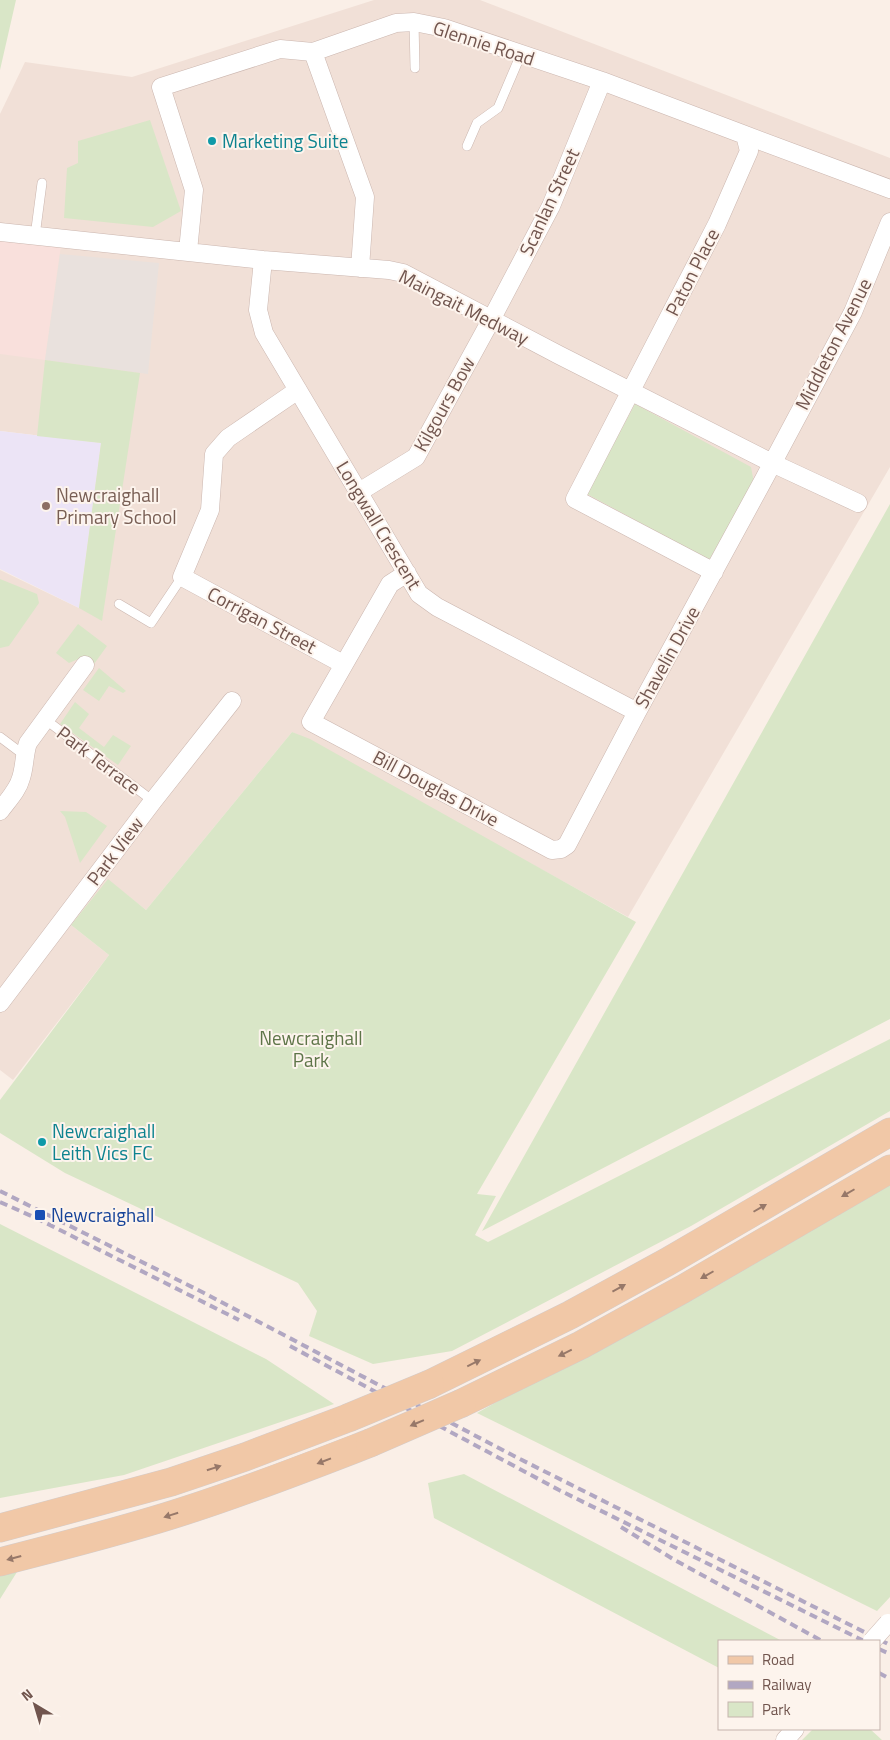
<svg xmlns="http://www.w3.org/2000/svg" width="890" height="1740" font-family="'Titillium Web',sans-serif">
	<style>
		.residential { fill: #f1e0d7 }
		.commercial { fill: #f9e0dc }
		.industrial { fill: #e9e1dd }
		.education { fill: #ece4f6 }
		.green { fill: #d9e6c7 }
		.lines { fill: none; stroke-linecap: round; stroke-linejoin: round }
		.lane-casing { stroke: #cbb6af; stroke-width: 10 }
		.street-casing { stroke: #cbb6af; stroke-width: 19 }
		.primary-casing { stroke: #d4ccca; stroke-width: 29 }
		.lane { stroke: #fff; stroke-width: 9 }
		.street { stroke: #fff; stroke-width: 18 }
		.primary { stroke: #f1c8a7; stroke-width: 28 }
		.rail { stroke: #b1a7c2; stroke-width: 4; stroke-dasharray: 8 5; stroke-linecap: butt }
		.street-bridge-casing { stroke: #cbb6af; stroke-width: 19; stroke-linecap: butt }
		.primary-bridge-casing { stroke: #d4ccca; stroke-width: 29; stroke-linecap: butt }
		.street-bridge { stroke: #fff; stroke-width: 18 }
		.primary-bridge { stroke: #f1c8a7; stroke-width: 28 }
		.oneway { fill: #977869 }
		.culture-dot { fill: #0f9aa8; stroke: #fdf4ed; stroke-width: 2 }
		.education-dot { fill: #8d6e63; stroke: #fdf4ed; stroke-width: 2 }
		.transit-dot { fill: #1a4fb4; stroke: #fdf4ed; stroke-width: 2 }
		.labels { text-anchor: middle; stroke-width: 4; stroke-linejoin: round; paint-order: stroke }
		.street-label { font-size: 19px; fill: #71554e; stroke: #fdf4ed }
		.culture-label { font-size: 19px; fill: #0d838f; stroke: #fdf4ed; text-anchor: start }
		.education-label { font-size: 19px; fill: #785e54; stroke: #fdf4ed; text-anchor: start }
		.park-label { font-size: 19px; fill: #5e7548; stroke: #fdf4ed }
		.transit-label { font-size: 19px; fill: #164399; stroke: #fdf4ed; text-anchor: start }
	</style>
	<rect width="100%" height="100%" fill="#faefe7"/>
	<!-- residential -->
	<path class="residential" d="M374,0h106l410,158v309l-262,450 -336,-185 -146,178 -38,-30 -37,45 38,30 -96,125 -13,-10v-500l79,38 22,-165 -101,-12v-317l25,-52 107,15z"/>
	<!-- commercial -->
	<path class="commercial" d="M0,239l61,6 -16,115 -45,-6z"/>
	<!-- industrial -->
	<path class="industrial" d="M60,254l99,9 -11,111 -103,-14z"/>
	<!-- education -->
	<path class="education" d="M0,431l101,12 -22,165 -79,-39z"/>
	<!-- green -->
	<path class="green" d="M0,0h16l-16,70z
		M150,120l31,91 -28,16 -89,-9 3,-50 11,-5v-22z
		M45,360l95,13 -38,248 -23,-13 22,-165 -64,-7z
		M635,404l116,63 3,16 -45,77 -122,-66z
		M890,504v515l-408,212z
		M0,579l37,15 2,9 -30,43 -9,2z
		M78,624l29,22 -13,18 -11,-7 -14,6 -13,-10z
		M99,668l27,23 -3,2 -14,-7 -10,15 -16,-11z
		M75,702l14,12 -10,14 25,19 9,-12 18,11 -13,19 -58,-41z
		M292,732l18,7 326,183 -159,272 19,2 -21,39 13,7 402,-203v72l-199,115 -239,125 -79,13 -64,-28 8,-25 -19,-28 -233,-110 -65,-40v-33l109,-145 -38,-30 37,-46 38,31z
		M60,811l26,1 21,14 -27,37 -15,-46z
		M890,1185v412l-13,14 -400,-198 233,-131z
		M0,1224l266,135 -11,3 11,-3 68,45 -210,71 -124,23z
		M464,1474l318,167h-63v27l-285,-150 -6,-35z
		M17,1572l-17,27v-23z
		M813,1729h57l12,11h-80z"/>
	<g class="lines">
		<!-- lane casing -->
		<g class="lane-casing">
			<path id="lane" d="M414,22l1,46
				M467,146l10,-23 21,-15 23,-54
				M35,236l7,-53
				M119,604l32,19 31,-46
				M46,720l107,81
				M0,737l24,18"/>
		</g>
		<!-- street casing -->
		<g class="street-casing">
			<path id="street" d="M313,52l52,145 -5,71
				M745,135l145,54
				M0,232l263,28 126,10 14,3 156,82 213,108 86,40
				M188,251l6,-61 -33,-103 119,-38 33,3 83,-29 18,-1 30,6 158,53 143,54 4,16 -32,73 -142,275 139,73
				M263,260l-5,50 6,23 155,261 18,13 200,105
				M298,390l-70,48 -14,16 -4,56 -28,67 161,87
				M359,492l57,-35 75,-137 60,-114 51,-125
				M407,573l-17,11 -79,138 241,128 9,-1 6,-4 70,-133 127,-233 89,-167 37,-90
				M0,811c8,-11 18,-21 21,-33 4,-12 3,-24 7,-35l57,-78
				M0,1003l153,-202 79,-100
				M785,1740l10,-11"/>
		</g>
		<!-- primary casing -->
		<g class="primary-casing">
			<path id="primary" d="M430,1384l140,-69 97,-53 223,-130
				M462,1403l119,-58 102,-56 207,-120
				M0,1528l171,-46 74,-25 103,-39
				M0,1562c61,-16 123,-31 184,-51 63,-20 124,-44 186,-68"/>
		</g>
		<!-- lane -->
		<use href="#lane" class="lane"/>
		<!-- street -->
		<use href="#street" class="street"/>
		<!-- primary -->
		<use href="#primary" class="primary"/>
		<!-- rail -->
		<path class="rail" d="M0,1191l204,102 310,163 376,189
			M0,1202l36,16 203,102
			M290,1346l269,144 305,151
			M621,1527l52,32 149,82
			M879,1649l11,5
			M879,1673l11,6"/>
		<!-- street-bridge casing -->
		<g class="street-bridge-casing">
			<path id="street-bridge" d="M872,1641l16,-18"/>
		</g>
		<!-- primary-bridge casing -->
		<g class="primary-bridge-casing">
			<path id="primary-bridge" d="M348,1418l82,-34
				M370,1443l92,-40"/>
		</g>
		<!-- street-bridge -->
		<use href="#street-bridge" class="street-bridge"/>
		<!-- primary-bridge -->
		<use href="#primary-bridge" class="primary-bridge"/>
	</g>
	<!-- one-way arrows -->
	<defs><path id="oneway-solid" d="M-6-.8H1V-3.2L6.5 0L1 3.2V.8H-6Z" transform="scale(1.25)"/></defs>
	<g class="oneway">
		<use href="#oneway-solid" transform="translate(848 1193) rotate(150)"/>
		<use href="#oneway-solid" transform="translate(760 1208) rotate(-30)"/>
		<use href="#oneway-solid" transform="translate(707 1275) rotate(150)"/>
		<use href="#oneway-solid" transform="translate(619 1288) rotate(-29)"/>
		<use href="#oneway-solid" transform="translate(565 1353) rotate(154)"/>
		<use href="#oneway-solid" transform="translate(474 1363) rotate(-26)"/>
		<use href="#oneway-solid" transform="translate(417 1423) rotate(157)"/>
		<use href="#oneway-solid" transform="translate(324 1461) rotate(159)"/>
		<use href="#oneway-solid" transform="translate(214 1468) rotate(-18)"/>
		<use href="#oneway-solid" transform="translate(171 1515) rotate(163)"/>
		<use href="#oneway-solid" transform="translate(14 1558) rotate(165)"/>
	</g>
	<!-- markers -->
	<g class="culture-dot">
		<circle cx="212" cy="141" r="5"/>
		<circle cx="42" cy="1142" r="5"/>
	</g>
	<circle class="education-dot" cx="46" cy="506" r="5"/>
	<rect class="transit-dot" x="34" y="1209" width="12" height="12" rx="2.5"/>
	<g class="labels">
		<!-- street labels -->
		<g class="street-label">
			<text transform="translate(484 43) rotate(18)" y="7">Glennie Road</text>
			<text transform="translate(549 202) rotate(-65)" y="7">Scanlan Street</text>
			<text transform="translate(692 272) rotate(-63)" y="7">Paton Place</text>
			<text transform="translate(464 307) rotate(27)" y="7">Maingait Medway</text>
			<text transform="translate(833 344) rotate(-63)" y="7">Middleton Avenue</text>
			<text transform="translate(444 404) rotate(-61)" y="7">Kilgours Bow</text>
			<text transform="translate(379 525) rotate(59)" y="7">Longwall Crescent</text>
			<text transform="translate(262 620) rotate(28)" y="7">Corrigan Street</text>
			<text transform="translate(667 657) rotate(-61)" y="7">Shavelin Drive</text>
			<text transform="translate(99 760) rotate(37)" y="7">Park Terrace</text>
			<text transform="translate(436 788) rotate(28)" y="7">Bill Douglas Drive</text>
			<text transform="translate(115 851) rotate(-53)" y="7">Park View</text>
		</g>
		<!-- culture labels -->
		<g class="culture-label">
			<text x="222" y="148">Marketing Suite</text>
			<text x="52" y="1138">Newcraighall<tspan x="52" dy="22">Leith Vics FC</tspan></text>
		</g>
		<!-- education labels -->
		<g class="education-label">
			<text x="56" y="502">Newcraighall<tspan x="56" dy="22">Primary School</tspan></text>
		</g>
		<!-- park labels -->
		<g class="park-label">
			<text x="311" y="1045">Newcraighall<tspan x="311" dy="22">Park</tspan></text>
		</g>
		<!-- transit labels -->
		<g class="transit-label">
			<text x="51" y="1222">Newcraighall</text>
		</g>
	</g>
	<!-- legend -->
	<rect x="718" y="1640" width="162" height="90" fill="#fdf4ed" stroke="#c5b4ad"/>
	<rect x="728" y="1656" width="25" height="8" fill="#f1c8a7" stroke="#c5b4ad"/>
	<text x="762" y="1665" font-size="15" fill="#71554e">Road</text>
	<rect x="728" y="1681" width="25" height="8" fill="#b1a7c2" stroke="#c5b4ad"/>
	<text x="762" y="1690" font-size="15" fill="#71554e">Railway</text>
	<rect x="728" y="1702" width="25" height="15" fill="#d9e6c7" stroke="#c5b4ad"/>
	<text x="762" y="1715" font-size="15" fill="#71554e">Park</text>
	<!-- north arrow -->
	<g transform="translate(35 1705) rotate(322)" stroke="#fdf4ed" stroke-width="4" paint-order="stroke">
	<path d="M0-4L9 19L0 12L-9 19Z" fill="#71554e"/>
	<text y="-8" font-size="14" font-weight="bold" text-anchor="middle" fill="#71554e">N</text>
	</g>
</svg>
